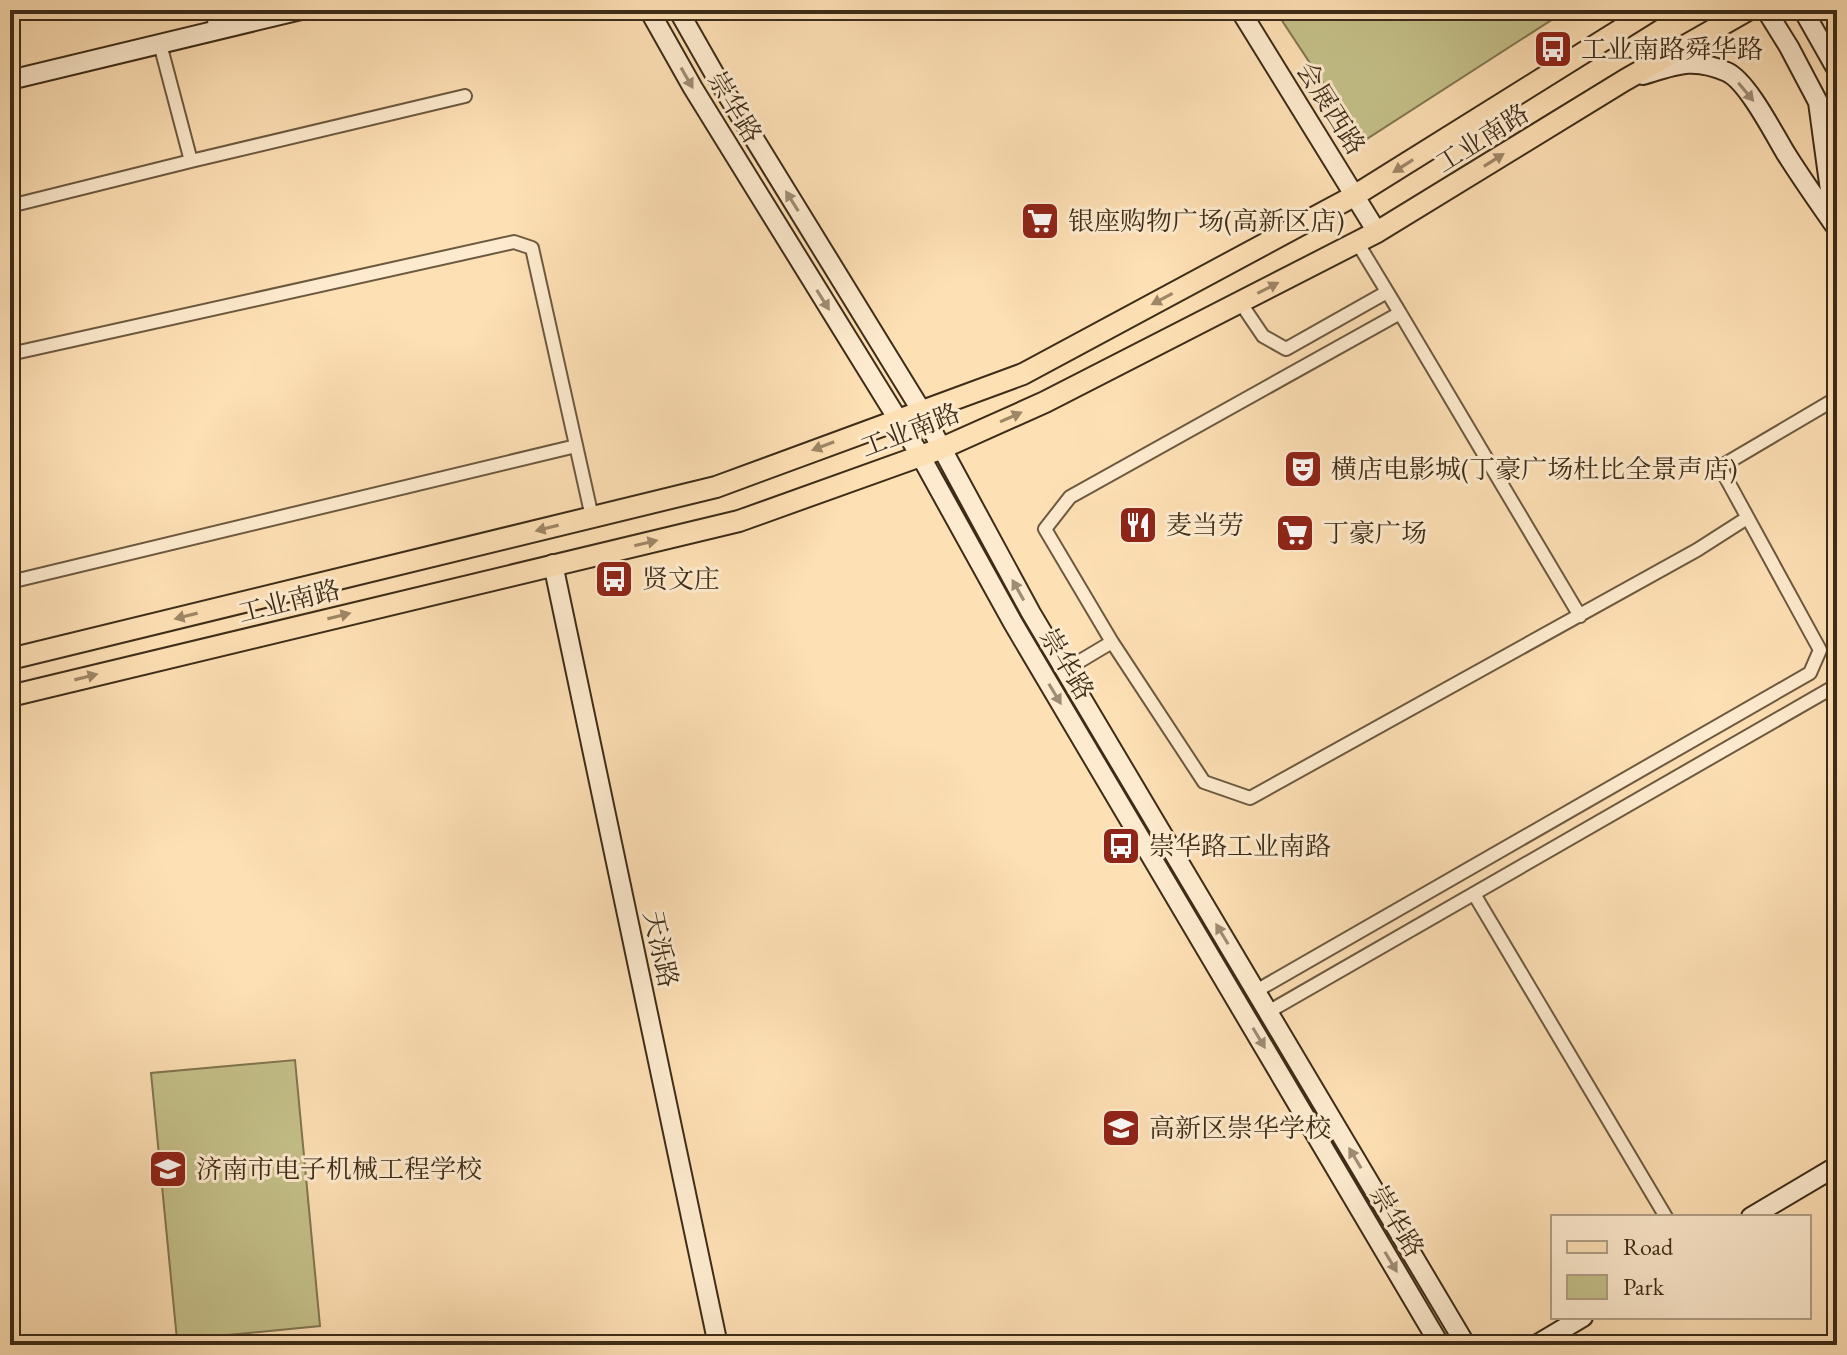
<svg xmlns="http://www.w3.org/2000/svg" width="1847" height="1355" font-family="'EB Garamond','Noto Serif SC',serif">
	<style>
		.green { fill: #c5c18a; stroke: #817651; stroke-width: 2 }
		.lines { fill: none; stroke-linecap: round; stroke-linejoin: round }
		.street-casing { stroke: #6d593f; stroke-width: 16 }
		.secondary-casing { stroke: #3d2c18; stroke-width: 22 }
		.primary-casing { stroke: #3d2c18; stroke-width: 24 }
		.street { stroke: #feebcf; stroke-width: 12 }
		.secondary { stroke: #feebcf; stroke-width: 18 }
		.primary { stroke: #fee0b5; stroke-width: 20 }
		.oneway { fill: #9e8c74 }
		.oneway2 { fill: #9e8666 }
		.labels { text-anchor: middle; stroke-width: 6; stroke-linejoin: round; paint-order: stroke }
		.poi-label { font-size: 26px; fill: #3d2c18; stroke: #feebcf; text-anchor: start }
		.street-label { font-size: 26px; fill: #3d2c18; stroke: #feebcf }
	</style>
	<rect width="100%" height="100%" fill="#fee0b5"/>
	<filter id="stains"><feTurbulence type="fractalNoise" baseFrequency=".0025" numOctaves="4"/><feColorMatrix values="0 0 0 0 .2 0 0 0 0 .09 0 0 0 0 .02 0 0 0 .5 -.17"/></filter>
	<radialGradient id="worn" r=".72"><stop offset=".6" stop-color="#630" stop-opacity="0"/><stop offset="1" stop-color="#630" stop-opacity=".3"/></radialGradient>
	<!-- green -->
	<path class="green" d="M1275,10h292l-205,132z
		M295,1060l25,266 -143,14 -26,-267z"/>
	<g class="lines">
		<!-- street casing -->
		<g class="street-casing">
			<path id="street" d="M212,10l4,20
				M191,161l274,-65
				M10,206l181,-45 -31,-117
				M1357,242l43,71
				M1240,302l23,34 23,13 101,-57
				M10,354l504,-112 18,6 60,269
				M10,582l566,-136
				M1580,616l-180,-303 -330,184 -25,32 67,113 92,140 46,16 447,-248 50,-32
				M1065,670l47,-28
				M1474,894l192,323
				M1256,991l554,-318 10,-23 -100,-183 117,-69
				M1268,1012l569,-327"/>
		</g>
		<!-- secondary casing -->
		<g class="secondary-casing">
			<path id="secondary" d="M649,10l44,78 227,367 93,168 427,722
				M678,10l37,65 206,335 110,203 435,732
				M1240,10l137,222
				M1766,10l23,37 29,55 16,118
				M1803,10l34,60
				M1643,75c33,-10 50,-18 84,-3 20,9 46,60 58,80 16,26 34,51 52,77
				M10,80l291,-70
				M553,564l165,781
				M1751,1217l86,-51
				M1536,1345l47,-28"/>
		</g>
		<!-- primary casing -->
		<g class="primary-casing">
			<path id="primary" d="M10,659l706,-172 307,-113 331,-178 298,-186
				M10,696l729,-175 201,-72 105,-47 332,-170 248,-152 123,-70"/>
		</g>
		<!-- street -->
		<use href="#street" class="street"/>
		<!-- secondary -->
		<use href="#secondary" class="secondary"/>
		<!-- primary -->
		<use href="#primary" class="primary"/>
	</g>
	<!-- one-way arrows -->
	<defs><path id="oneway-solid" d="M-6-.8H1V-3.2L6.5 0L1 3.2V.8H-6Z" transform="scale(2)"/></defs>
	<g class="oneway">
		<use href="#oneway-solid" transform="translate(687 78) rotate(60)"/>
		<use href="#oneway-solid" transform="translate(1746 92) rotate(50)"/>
		<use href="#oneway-solid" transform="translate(792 201) rotate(-122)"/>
		<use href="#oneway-solid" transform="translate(823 300) rotate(58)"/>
		<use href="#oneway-solid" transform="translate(1018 590) rotate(-119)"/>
		<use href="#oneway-solid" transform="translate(1055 694) rotate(59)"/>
		<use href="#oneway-solid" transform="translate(1222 934) rotate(-121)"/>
		<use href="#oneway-solid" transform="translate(1259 1038) rotate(59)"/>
		<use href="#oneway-solid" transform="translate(1355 1158) rotate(-121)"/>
		<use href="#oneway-solid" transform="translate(1391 1262) rotate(59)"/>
	</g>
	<g class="oneway2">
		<use href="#oneway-solid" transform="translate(1494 160) rotate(-32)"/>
		<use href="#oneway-solid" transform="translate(1403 166) rotate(148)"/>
		<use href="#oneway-solid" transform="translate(1268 288) rotate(-27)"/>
		<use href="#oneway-solid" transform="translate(1162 299) rotate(152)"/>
		<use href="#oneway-solid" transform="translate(1011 417) rotate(-24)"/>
		<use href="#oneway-solid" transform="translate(823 446) rotate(159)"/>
		<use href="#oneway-solid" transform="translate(547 528) rotate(166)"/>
		<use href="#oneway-solid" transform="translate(646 543) rotate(-13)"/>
		<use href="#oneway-solid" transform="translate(186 616) rotate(166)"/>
		<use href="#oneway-solid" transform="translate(339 616) rotate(-14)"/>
		<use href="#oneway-solid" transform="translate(86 677) rotate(-14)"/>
	</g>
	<!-- icons -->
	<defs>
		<g id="bus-square" transform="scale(2)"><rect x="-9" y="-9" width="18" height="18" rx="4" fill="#8f2418" stroke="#feebcf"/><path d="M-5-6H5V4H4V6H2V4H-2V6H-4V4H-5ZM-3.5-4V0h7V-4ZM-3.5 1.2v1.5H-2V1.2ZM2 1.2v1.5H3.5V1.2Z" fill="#fff"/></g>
		<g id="supermarket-square" transform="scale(2)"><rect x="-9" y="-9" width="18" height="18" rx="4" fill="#8f2418" stroke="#feebcf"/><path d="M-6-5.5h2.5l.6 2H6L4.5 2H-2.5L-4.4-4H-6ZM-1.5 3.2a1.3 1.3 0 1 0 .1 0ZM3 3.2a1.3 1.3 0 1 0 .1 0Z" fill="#fff"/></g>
		<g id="theatre-square" transform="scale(2)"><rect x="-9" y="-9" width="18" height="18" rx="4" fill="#8f2418" stroke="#feebcf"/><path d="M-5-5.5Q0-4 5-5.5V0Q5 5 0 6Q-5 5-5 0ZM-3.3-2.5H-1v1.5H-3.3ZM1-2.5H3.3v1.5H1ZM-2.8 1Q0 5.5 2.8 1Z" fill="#fff"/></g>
		<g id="restaurant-square" transform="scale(2)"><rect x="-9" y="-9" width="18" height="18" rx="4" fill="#8f2418" stroke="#feebcf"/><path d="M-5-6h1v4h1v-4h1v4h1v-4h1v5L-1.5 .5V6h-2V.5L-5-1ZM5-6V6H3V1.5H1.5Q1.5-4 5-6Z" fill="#fff"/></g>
		<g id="school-square" transform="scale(2)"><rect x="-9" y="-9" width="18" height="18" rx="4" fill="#8f2418" stroke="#feebcf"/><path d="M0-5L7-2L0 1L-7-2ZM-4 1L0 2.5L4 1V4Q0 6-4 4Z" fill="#fff"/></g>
	</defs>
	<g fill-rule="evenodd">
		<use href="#bus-square" x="1553" y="49"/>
		<use href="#supermarket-square" x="1040" y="221"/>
		<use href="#theatre-square" x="1303" y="469"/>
		<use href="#restaurant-square" x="1138" y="525"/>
		<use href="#supermarket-square" x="1295" y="533"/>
		<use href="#bus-square" x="614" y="579"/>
		<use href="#bus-square" x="1121" y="846"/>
		<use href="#school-square" x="1121" y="1128"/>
		<use href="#school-square" x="168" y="1169"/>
	</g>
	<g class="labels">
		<!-- poi labels -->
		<g class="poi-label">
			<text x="1581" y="58">工业南路舜华路</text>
			<text x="1068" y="230">银座购物广场(高新区店)</text>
			<text x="1331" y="478">横店电影城(丁豪广场杜比全景声店)</text>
			<text x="1166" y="534">麦当劳</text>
			<text x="1323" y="542">丁豪广场</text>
			<text x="642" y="588">贤文庄</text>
			<text x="1149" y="855">崇华路工业南路</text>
			<text x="1149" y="1137">高新区崇华学校</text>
			<text x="196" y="1178">济南市电子机械工程学校</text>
		</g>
		<!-- street labels -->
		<g class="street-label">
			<text transform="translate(735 107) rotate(59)" y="9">崇华路</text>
			<text transform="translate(1331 108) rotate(58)" y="9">会展西路</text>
			<text transform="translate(1482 138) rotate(-32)" y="9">工业南路</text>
			<text transform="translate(910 430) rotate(-21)" y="9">工业南路</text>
			<text transform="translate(289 601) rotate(-14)" y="9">工业南路</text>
			<text transform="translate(1067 664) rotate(59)" y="9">崇华路</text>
			<text transform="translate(661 949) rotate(78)" y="9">天泺路</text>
			<text transform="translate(1397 1221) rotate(59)" y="9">崇华路</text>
		</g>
	</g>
	<!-- margin -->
	<rect width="1847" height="1355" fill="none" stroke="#fee0b5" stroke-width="40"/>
	<rect x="12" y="12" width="1823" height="1331" fill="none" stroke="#3d2c18" stroke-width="4"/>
	<rect x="20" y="20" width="1807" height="1315" fill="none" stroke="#3d2c18" stroke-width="2"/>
	<!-- legend -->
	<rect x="1551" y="1215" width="260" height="104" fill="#feebcf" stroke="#b19f86" stroke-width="2"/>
	<rect x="1567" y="1241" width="40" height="12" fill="#fee0b5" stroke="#b19f86" stroke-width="2"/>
	<text x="1623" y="1255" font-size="24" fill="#3d2c18">Road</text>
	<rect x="1567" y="1275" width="40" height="24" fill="#c5c18a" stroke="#b19f86" stroke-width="2"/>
	<text x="1623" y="1295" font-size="24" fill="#3d2c18">Park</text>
	<rect width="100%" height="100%" filter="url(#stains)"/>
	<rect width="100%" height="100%" fill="url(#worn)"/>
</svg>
